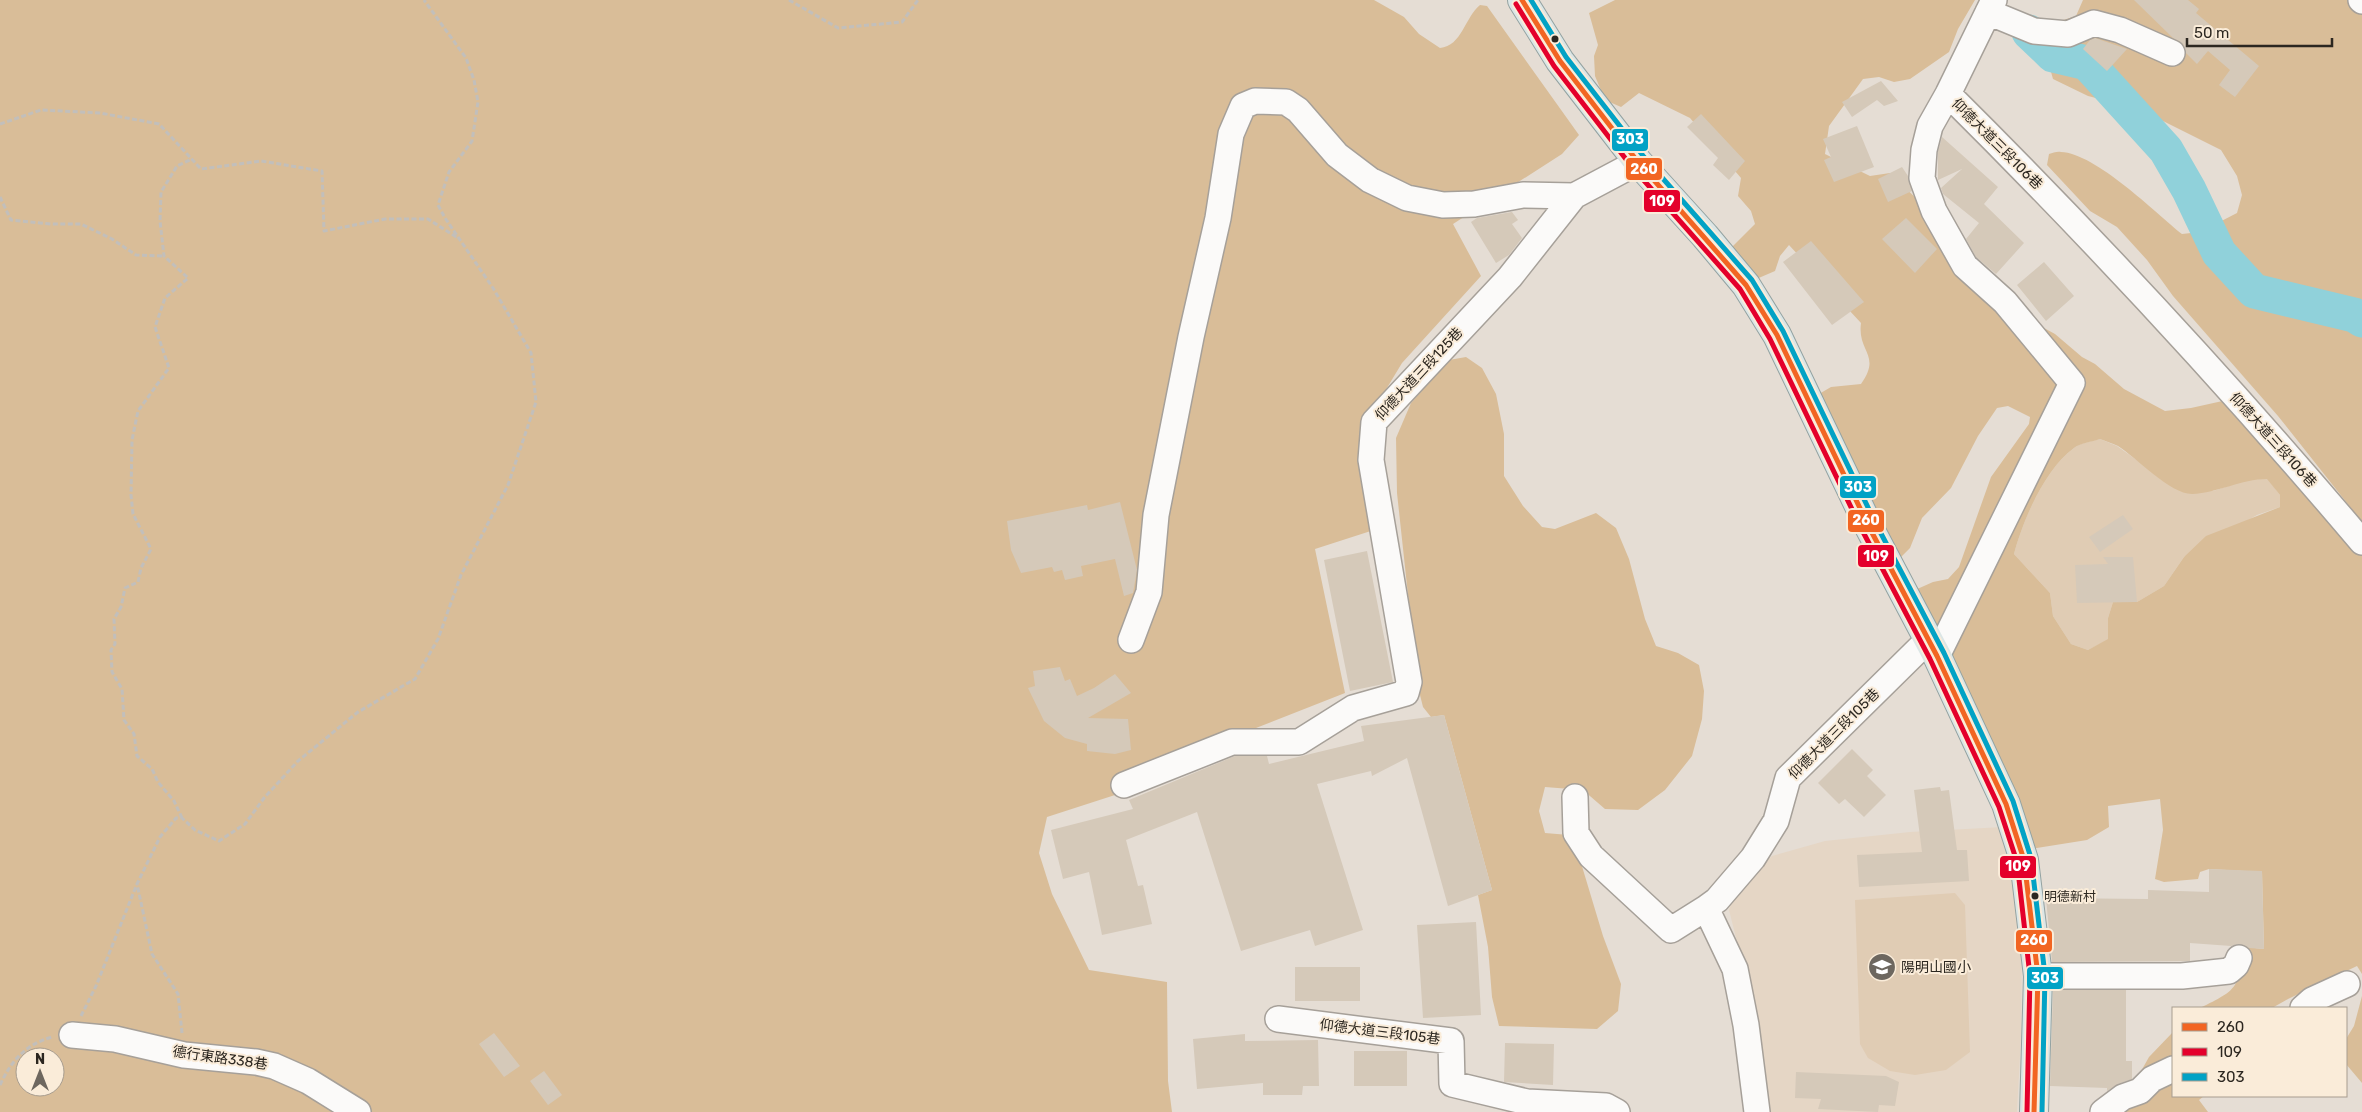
<svg xmlns="http://www.w3.org/2000/svg" width="2362" height="1112" font-family="Rubik,'Noto Sans TC',sans-serif">
	<style>
		.built { fill: #e5d6c5 }
		.green { fill: #e0ccb4 }
		.forest { fill: #d9bd98; fill-rule: evenodd }
		.lines { fill: none; stroke-linecap: round; stroke-linejoin: round }
		.river { stroke: #90d1da; stroke-width: 35 }
		.building { fill: #d5c9b9 }
		.minor-casing { stroke: #a6a099; stroke-width: 28 }
		.major-casing { stroke: #93a2a1; stroke-width: 30 }
		.path { stroke: #c2bfbb; stroke-width: 3; stroke-dasharray: 5 2.5; stroke-linecap: butt }
		.minor { stroke: #fbfaf9; stroke-width: 25 }
		.major { stroke: #dce6e6; stroke-width: 28 }
		.bus-1-casing { stroke: #faecd9; stroke-width: 9 }
		.bus-2-casing { stroke: #faecd9; stroke-width: 9 }
		.bus-3-casing { stroke: #faecd9; stroke-width: 9 }
		.bus-1 { stroke: #f26522; stroke-width: 5 }
		.bus-2 { stroke: #e4002b; stroke-width: 5 }
		.bus-3 { stroke: #02a2c5; stroke-width: 5 }
		.bus-dot { fill: #2c2720; stroke: #faecd9; stroke-width: 2 }
		.labels { text-anchor: middle; dominant-baseline: central; stroke-width: 4; stroke-linejoin: round; paint-order: stroke }
		.bus-label { font-size: 13px; fill: #2c2720; stroke: #faecd9; text-anchor: start }
		.street-label { font-size: 14px; fill: #2c2720; stroke: #faecd9 }
		.poi-label { font-size: 14px; fill: #2c2720; stroke: #faecd9; text-anchor: start }
		.line-badge { stroke: #faecd9; stroke-width: 2 }
		.badge-label { font-size: 14px; text-anchor: middle; font-weight: bold; fill: #fff }
	</style>
	<rect width="100%" height="100%" fill="#e5ddd4"/>
	<path class="built" d="M2003,827L2012,853L2022,944L2021,1036L2017,1112H1765L1749,989L1729,910L1735,891L1772,856L1825,841L1910,832Z"/>
	<path class="green" d="M2100,439L2117,446L2138,461L2213,491L2250,479H2268L2280,495V507L2257,515L2184,557L2164,586L2137,602H2113L2108,618V640L2088,650L2071,644L2053,616L2050,593L2014,554C2023,520 2045,469 2074,448C2080,443 2092,441 2100,439Z
		M1955,893L1965,905L1970,1052L1946,1070L1915,1075L1890,1071L1868,1058L1860,1044L1855,900Z"/>
	<path class="forest" d="M0,0H1374L1404,17L1419,34L1440,48C1462,46 1465,17 1480,5L1487,6L1579,135L1562,154L1453,224L1481,276L1402,363L1364,426L1377,529L1315,549L1345,693L1233,737L1115,795L1047,817L1039,853L1052,894L1089,970L1167,982L1168,1081L1172,1112H0ZM25,1057H55V1087H25Z
		M1615,0H1975L1958,29L1949,52L1910,79L1894,82L1879,77L1863,79L1829,126L1825,154L1870,176L1890,173L1924,206L1992,300L2055,334L2082,357L2095,364L2124,389L2165,411L2191,408L2236,398L2362,553V974L2357,966L2288,999L2272,1008H2200C2239,989 2237,989 2245,947L2264,949L2262,872L2209,869L2200,872L2198,879L2164,882L2155,879L2163,830L2160,799L2108,806L2109,827L2087,840L2031,849L1915,590L1933,582L1948,579L1959,567L1991,477L2029,424L2030,417L2008,406L1997,408L1978,436L1951,488L1922,518L1910,548L1898,560L1819,394L1831,387L1861,384C1882,355 1857,352 1861,323L1789,245L1780,256L1775,271L1754,280L1731,248L1755,224L1751,211L1738,196L1741,178L1690,118L1639,93L1621,107L1605,100L1595,76L1594,56L1598,45L1589,13ZM2100,439C2105,441 2112,443 2118,446C2137,458 2170,494 2192,494C2218,493 2241,479 2267,479L2280,495V507L2206,536L2184,557L2164,586L2137,602H2113L2108,618V639L2088,650L2071,644L2053,616L2050,593L2014,554C2023,520 2045,469 2074,448C2080,443 2092,442 2100,439Z
		M2083,0H2362V522L2278,416L2173,296L2147,260L2117,227L2090,211L2047,165L2049,154C2053,153 2057,151 2061,152C2095,153 2156,213 2182,234L2200,232L2237,213L2242,195L2237,176L2221,150L2139,109L2088,96L2053,79L2043,43L2057,22L2076,16Z
		M1466,357L1482,368L1496,394L1504,434V476L1523,506L1542,527L1555,529L1596,513L1616,528L1629,559L1645,619L1656,646L1678,653L1699,665L1704,691L1702,719L1692,756L1665,790L1638,810L1605,809L1583,790L1545,787L1539,811L1545,833L1569,835L1578,853L1603,936L1621,984L1618,1011L1597,1029L1499,1026L1492,997L1488,947L1478,895L1492,890L1444,715L1431,717L1423,707L1418,687L1397,493L1396,438L1411,403L1449,360Z
		M2362,996V1083L2346,1064V1039L2354,1026Z
		M2173,1032V1096H2204L2199,1100L2208,1112H2102L2131,1089L2149,1057Z"/>
	<g class="lines">
		<path class="river" d="M2029,32L2053,55L2087,63L2166,150L2189,190L2219,253L2254,291L2354,315L2362,320"/>
	</g>
	<path class="building" d="M2134,0H2188L2199,9L2196,13L2259,66L2235,97L2219,85L2230,70L2208,51L2197,64L2186,53L2183,44L2173,38Z
		M2095,38L2127,49L2107,71L2083,49L2090,40Z
		M1881,81L1898,101L1884,106L1877,100L1852,117L1842,102Z
		M1701,114L1745,161L1729,180L1713,165L1718,158L1687,127Z
		M1857,126L1874,167L1834,182L1824,160L1831,157L1823,139Z
		M1942,137L1998,187L1984,204L2024,243L1996,274L1976,257L1966,239L1979,223L1943,194L1941,188L1962,169L1938,180V152Z
		M1902,167L1908,176L1912,191L1888,202L1878,179Z
		M1512,212L1518,220L1512,224L1522,238L1509,255L1496,263L1471,222L1477,218Z
		M1906,218L1937,249L1915,273L1882,239Z
		M1811,241L1864,302L1832,325L1783,262Z
		M2044,262L2074,296L2046,321L2017,285Z
		M1120,502L1137,570L1133,593L1124,596L1115,559L1081,566L1083,576L1065,580L1062,570L1054,572L1052,567L1021,573L1011,550L1007,521L1087,505L1088,510Z
		M2123,515L2133,529L2100,552L2089,537Z
		M1367,551L1393,682L1350,691L1324,560Z
		M2103,557H2133L2137,602L2077,603L2075,565L2108,564Z
		M1060,667L1065,681L1070,679L1077,696L1094,688L1115,674L1131,693L1088,718L1128,719L1131,750L1115,754L1087,751V744L1065,738L1044,721L1028,688L1035,686L1033,671Z
		M1444,715L1492,890L1448,906L1407,758L1372,776L1371,771L1317,784L1363,930L1315,946L1310,930L1241,951L1197,812L1126,840L1138,886L1143,885L1152,924L1102,935L1089,872L1063,879L1051,830L1133,809L1129,800L1235,756H1267L1269,764L1364,741L1361,726Z
		M1852,749L1873,770L1867,776L1886,795L1864,817L1845,799L1839,804L1818,783Z
		M1940,787L1941,791L1949,790L1957,850H1967L1969,881L1859,887L1857,855L1922,852L1914,790Z
		M2209,869L2262,871L2264,949L2249,948L2238,944L2231,946L2190,943V961L2052,962L2046,898L2148,899V890L2209,892Z
		M1476,922L1481,1015L1423,1018L1417,925Z
		M1295,967H1360V1001H1295Z
		M2053,990H2126V1061H2132V1079L2118,1084L2107,1091V1088L2050,1086Z
		M494,1033L520,1066L504,1077L479,1044Z
		M1245,1034V1041L1318,1040L1319,1086H1303L1302,1095H1263V1083L1197,1089L1193,1039Z
		M1505,1043L1554,1044L1553,1085L1504,1082Z
		M1354,1051H1407V1086H1354Z
		M544,1071L562,1095L548,1105L530,1081Z
		M1796,1072L1886,1076L1899,1082L1895,1106L1879,1105L1878,1112L1818,1109L1821,1099L1795,1098Z"/>
	<g class="lines">
		<g class="minor-casing">
			<path id="minor" d="M2361,0L2362,1
				M1988,12L2034,31L2068,34L2094,23L2120,30L2172,53
				M1948,94C2092,237 2231,387 2362,542
				M1131,640L1149,592L1156,515L1191,337L1218,218L1231,134L1243,106L1255,101L1286,102L1298,110L1337,155L1370,180L1407,198L1443,205L1474,204L1523,195L1574,196
				M1937,656L2072,383L2005,302L1965,266L1934,211L1922,178L1924,150L1930,126L1948,94L1994,0
				M1124,785L1232,742H1299L1353,708L1406,693L1409,682L1371,460L1374,422L1510,277L1574,196L1638,162
				M1575,797L1576,833L1591,856L1671,930L1706,908
				M2038,976H2182L2229,971L2236,965L2239,958
				M2303,1008L2312,1000L2347,984
				M1278,1019L1451,1041L1452,1084L1527,1102L1606,1106L1617,1112
				M72,1035L115,1039L184,1055L256,1062L274,1066L308,1081L358,1112
				M1757,1112L1746,1025L1735,969L1706,908L1717,900L1753,858L1776,821L1788,778L1928,640
				M2103,1112L2123,1097L2140,1091L2152,1079L2173,1069"/>
		</g>
		<g class="major-casing">
			<path id="major" d="M1522,0L1560,61L1638,162L1705,236L1746,285L1777,335L1869,527L1937,656L2006,804L2024,860L2038,976L2034,1112"/>
		</g>
		<path class="path" d="M789,0L838,28L902,22L918,0
			M0,124L41,110L100,113L159,124L201,169L261,161L322,171L324,231L385,219H428L458,238
			M0,197L11,220L51,224H81L112,239L136,255L164,256
			M182,818L174,801L158,782L152,769L137,756L134,734L124,720L122,689L112,672L111,650L115,644L114,619L121,607L125,588L138,582L141,568L151,549L133,514L131,495L132,440L138,411L169,368L155,327L165,298L188,278L164,256L160,221L161,192L177,166L192,159
			M81,1016L96,986L137,884
			M182,1033L178,994L152,954L137,884L160,837L176,818H182L195,830L219,841L245,824L264,798L298,761L358,712L415,679L438,639L461,575L508,485L536,402L531,353L493,288L445,218L438,205L449,172L472,141L478,102L474,80L466,58L424,0
			M0,1085C11,1061 26,1044 52,1037"/>
		<use href="#minor" class="minor"/>
		<use href="#major" class="major"/>
		<g class="bus-1-casing">
			<path id="bus-1" d="M1522,0L1560,61L1638,162L1746,285L1777,335L1869,527L1937,656L2006,804L2024,860L2038,976L2034,1112"/>
		</g>
		<g class="bus-2-casing">
			<path id="bus-2" d="M1516,4L1554,66L1632,167L1740,289L1770,339L1862,530L1930,659L1999,807L2017,862L2030,976L2027,1112"/>
		</g>
		<g class="bus-3-casing">
			<path id="bus-3" d="M1531,0L1566,57L1644,157L1752,280L1783,331L1876,524L1944,653L2013,801L2031,858L2045,975L2042,1112"/>
		</g>
		<use href="#bus-1" class="bus-1"/>
		<use href="#bus-2" class="bus-2"/>
		<use href="#bus-3" class="bus-3"/>
	</g>
	<defs>
		<g id="school-disc" transform="scale(1.4375)"><circle r="9.5" fill="#6d675f" stroke="#faecd9"/><path d="M0-5L7-2L0 1L-7-2ZM-4 1L0 2.5L4 1V4Q0 6-4 4Z" fill="#fff"/></g>
	</defs>
	<g fill-rule="evenodd">
		<use href="#school-disc" x="1882" y="967"/>
	</g>
	<g class="bus-dot">
		<circle cx="1555" cy="39" r="4.5"/>
		<circle cx="2035" cy="896" r="4.5"/>
	</g>
	<g class="labels">
		<g class="bus-label">
			<text x="2044" y="896">明德新村</text>
		</g>
		<g class="street-label">
			<text transform="translate(1997 144) rotate(45)">仰德大道三段106巷</text>
			<text transform="translate(1419 374) rotate(-47)">仰德大道三段125巷</text>
			<text transform="translate(2273 440) rotate(48)">仰德大道三段106巷</text>
			<text transform="translate(1834 734) rotate(-45)">仰德大道三段105巷</text>
			<text transform="translate(1380 1032) rotate(7)">仰德大道三段105巷</text>
			<text transform="translate(220 1058) rotate(8)">德行東路338巷</text>
		</g>
		<g class="poi-label">
			<text x="1901" y="967">陽明山國小</text>
		</g>
	</g>
	<g class="line-badge">
		<rect x="1611" y="128" width="38" height="24" rx="5" fill="#02a2c5"/>
		<rect x="1625" y="157" width="38" height="24" rx="5" fill="#f26522"/>
		<rect x="1643" y="189" width="38" height="24" rx="5" fill="#e4002b"/>
		<rect x="1839" y="475" width="38" height="24" rx="5" fill="#02a2c5"/>
		<rect x="1847" y="509" width="38" height="24" rx="5" fill="#f26522"/>
		<rect x="1857" y="544" width="38" height="24" rx="5" fill="#e4002b"/>
		<rect x="1999" y="855" width="38" height="24" rx="5" fill="#e4002b"/>
		<rect x="2015" y="929" width="38" height="24" rx="5" fill="#f26522"/>
		<rect x="2026" y="966" width="38" height="24" rx="5" fill="#02a2c5"/>
	</g>
	<g class="badge-label">
		<text x="1630" y="144">303</text>
		<text x="1644" y="174">260</text>
		<text x="1662" y="206">109</text>
		<text x="1858" y="492">303</text>
		<text x="1866" y="525">260</text>
		<text x="1876" y="561">109</text>
		<text x="2018" y="871">109</text>
		<text x="2034" y="945">260</text>
		<text x="2045" y="983">303</text>
	</g>
	<rect x="2172" y="1007" width="175" height="90" fill="#faecd9" stroke="#a89d8f"/>
	<rect x="2182" y="1023" width="25" height="8" fill="#f26522" stroke="#a89d8f"/>
	<text x="2217" y="1032" font-size="15" fill="#2c2720">260</text>
	<rect x="2182" y="1048" width="25" height="8" fill="#e4002b" stroke="#a89d8f"/>
	<text x="2217" y="1057" font-size="15" fill="#2c2720">109</text>
	<rect x="2182" y="1073" width="25" height="8" fill="#02a2c5" stroke="#a89d8f"/>
	<text x="2217" y="1082" font-size="15" fill="#2c2720">303</text>
	<g transform="translate(40 1072)"><circle r="24" fill="#faecd9" stroke="#a89d8f"/>
	<path d="M0-4L9 19L0 12L-9 19Z" fill="#6d675f"/>
	<text y="-8" font-size="14" font-weight="bold" text-anchor="middle" fill="#2c2720">N</text>
	</g>
	<path d="M2187 38v8h145v-8" fill="none" stroke="#2c2720" stroke-width="2.5"/>
	<text x="2194" y="38" font-size="15" fill="#2c2720" stroke="#faecd9" stroke-width="4" paint-order="stroke">50 m</text>
</svg>
